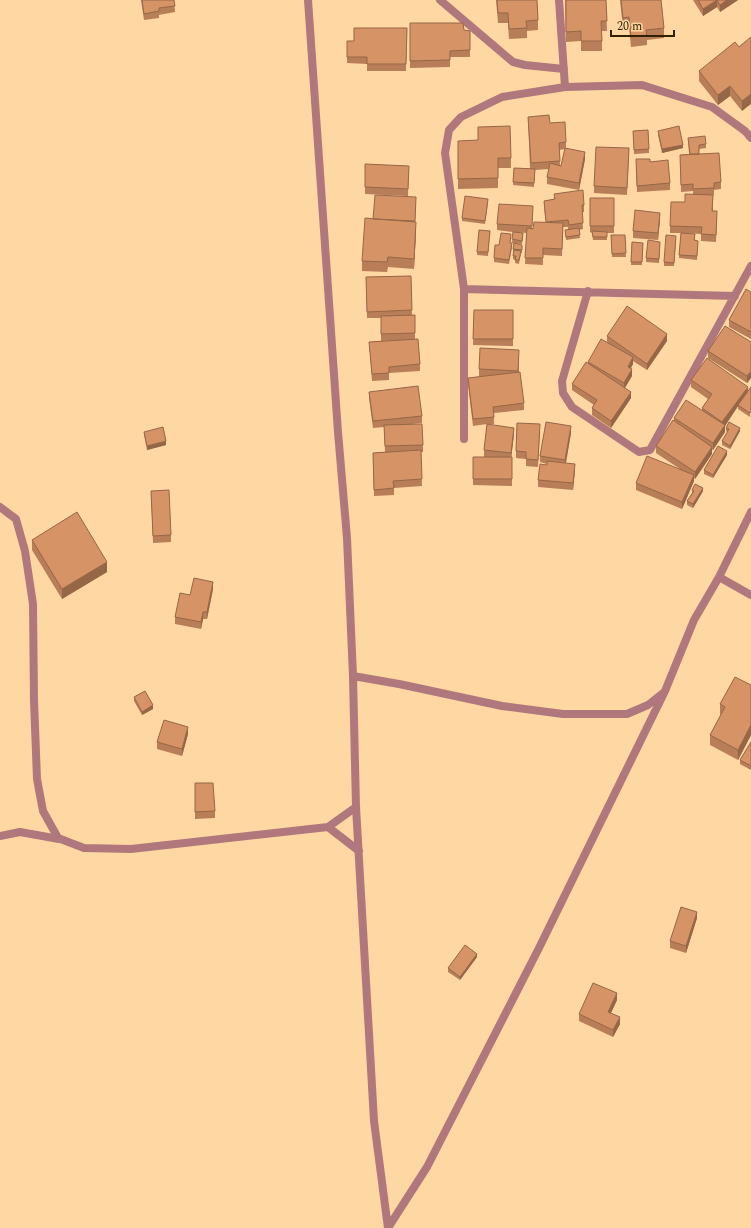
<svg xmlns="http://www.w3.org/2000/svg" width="751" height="1228" font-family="Spectral,serif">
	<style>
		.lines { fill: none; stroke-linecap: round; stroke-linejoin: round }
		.street { stroke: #b0787c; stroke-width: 8 }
		.wall { fill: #b87e57; fill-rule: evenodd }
		.shaded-wall { fill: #966747 }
		.building { fill: #d69365; stroke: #966747 }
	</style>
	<rect width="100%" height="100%" fill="#ffd7a2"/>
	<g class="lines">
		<path class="street" d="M308,0L338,432L347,538L353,676L356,807L374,1121L388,1228
			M440,0L513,62L525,65L564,69
			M559,0L565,87
			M464,289L735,296
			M588,291L562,381L563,393L572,407L639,452L650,450L751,266
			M464,439V289L445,153L449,130L461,117L502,97L565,87L642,85L712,107L745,131L751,138
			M0,507L16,519L25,551L33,604L34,700L37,779L43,811L58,838L84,848L131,849L328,827L356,807
			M719,577L751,595
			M353,676L399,684L502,706L563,714H627L648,705L663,693
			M328,827L359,851
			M0,836L20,832L59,839
			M388,1228L427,1167L539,948L665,691L694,620L719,577L751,512"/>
	</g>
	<path class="wall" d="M141,0H174L175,12L159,15V18L144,20Z
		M496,0H537L538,20V30L527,31V38L509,39L508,23H498Z
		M565,0H606L607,31H602V51H581V41L566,42Z
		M620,0H661L664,28V38L647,40V45L631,47L629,27L623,28Z
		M693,0H738L720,12L717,7L703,16Z
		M410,23L464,30L470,31V57H450V67L410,68Z
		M407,28L406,71H367V64L347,63V41H354Z
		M751,37L742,111L730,96L718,105L699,81V71L739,47Z
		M528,117L550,123L566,142V148L585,159L579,190L547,184V177L549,169L535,170L534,187L513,185L514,168L530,169ZM565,149L561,166L560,165L559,150Z
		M648,130L649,153L634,154L633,131Z
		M658,131L683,148L662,153L658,135Z
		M688,138L706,144V148L699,149V154L721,182V189L714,190V195H713V211L717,218L716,242L701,241V234L683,233L695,237V240L698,241L697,260L679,258L681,233H670V226L685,202L693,194V191L681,192L680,155L689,154Z
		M458,141L511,158V168H498V188L458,189Z
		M629,155L627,195L594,193V186Z
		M636,159L650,162L670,183V190L637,192Z
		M409,166L408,196L365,194V187Z
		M554,194L584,205V212H582L583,229L579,230L580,238L566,240L565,230H568V227H563L562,256L543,255V265L525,264L527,233L514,232L523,237L522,244L512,243L513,232L497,230V224L533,213L532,228L533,229L546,223L544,207V201L554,199Z
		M590,198H614V233H607V240H593L592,233L590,232Z
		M488,203L485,224L462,221V218Z
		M416,204L415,222L416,232L414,269L388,267L387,272L362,271V261L373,219Z
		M660,219L658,240L633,238V231Z
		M479,230L490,231L488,256L477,255Z
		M611,235H625L626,257H612Z
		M511,238L510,243L512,247L509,264L494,262V258L499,245Z
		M676,240L674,266H664V262Z
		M632,242L643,243L642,265H631Z
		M660,245L659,263L646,262V258Z
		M522,248V253H521L519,264L515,263V260L513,259V249Z
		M411,276L412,315H415V339L420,364V371L389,373V380L372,381L369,342L402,340L381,341V318H367L366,277Z
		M751,292V339L729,327V320Z
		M474,310H513V346L473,345Z
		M607,336L667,341L647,370L633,361V364L631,368L632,376L625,388L631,398L611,428L592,415V408L594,405L572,390V384L588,363V362L607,342Z
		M751,342V378L747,383L708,358V351Z
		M519,357V373L524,403V410L494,413V424H489L514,434L511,457H512V486L473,485V457H484V450L487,424L473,426L468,385V378L484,376H479V369Z
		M691,380L748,392L751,387L750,417L738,409V406L725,426V432L713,450H712V454L695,479L694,478V481L682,509L636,490V483L680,469L656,453V446L674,421V418L702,410V408L708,399L691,387Z
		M369,392L422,416V423L403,425L423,445V452H421L422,486L394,488V495L374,496L373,453L385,452L384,427L373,428L369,398Z
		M726,428L740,431L730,449L722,445V441L728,432L726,431Z
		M540,431L538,467L526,466V459L516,458V451Z
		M144,432L166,445L147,450L144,435Z
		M571,433L566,463L575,470L573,490L538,487V480L547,465V464L540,462V456Z
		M727,455L713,478L704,474V470Z
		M692,490L703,491L693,508L687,505V501L692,493Z
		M151,491L171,535V542L153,543Z
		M32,540L107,572L62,599L32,550Z
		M213,589L207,619H203L201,629L175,624V617L190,595Z
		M751,685V735L738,760L710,745V735L721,715L720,714V704Z
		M134,697L153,709L142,715L134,701Z
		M188,734L182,756L157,749V742Z
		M751,742V770L740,764V760Z
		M195,783L215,811V818L195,819Z
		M697,918L686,953L670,948V941Z
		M477,957L460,980L448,972V968Z
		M617,1000L611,1013L620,1024L613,1037L579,1021V1014Z"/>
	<path class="shaded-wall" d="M717,0V7L703,16V9Z
		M727,0H738L720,12V5Z
		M730,86V96L718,105V95Z
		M751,94V104L742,111V101Z
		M683,145V148L662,153V149Z
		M585,152V159L579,190V183Z
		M660,213V219L658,240V233Z
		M416,222V232L414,269V259Z
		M667,334V341L647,370V364Z
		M633,357V364L628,373V367Z
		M632,369V376L624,389V383Z
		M751,371V378L747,383V376Z
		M748,387V394L738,405V406L725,426V432L713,450V443L722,429V422Z
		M631,392V398L611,428V421Z
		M571,426V433L565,467V460Z
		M514,428V434L511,460V453Z
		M740,428V431L730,449V446Z
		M166,441V445L147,450V446Z
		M712,447V454L695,479V472Z
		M727,451V455L713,478V475Z
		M575,464V470L573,490V483Z
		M694,475V481L682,509V502Z
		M703,488V491L693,508V504Z
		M107,562V572L62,599V589Z
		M213,582V589L207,619V612Z
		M203,612V619L201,629V622Z
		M153,705V709L142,715V712Z
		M751,725V735L738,760V750Z
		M188,727V734L182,756V749Z
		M697,912V918L686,953V946Z
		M477,954V957L460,980V977Z
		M617,993V1000L608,1019V1012Z
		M620,1017V1024L613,1037V1030Z"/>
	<path class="building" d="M142,0H174L175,6L159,8V11L144,14Z
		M497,0H537L538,20L526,21L527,28L509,29L508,13H498Z
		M566,0H606L607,21H601L602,41H581V31L566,32Z
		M621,0H661L664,28L646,30L647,35L631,37L629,17L623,18Z
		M698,0H727L720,5L717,0L703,9Z
		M410,23H463L464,30L470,31V50L450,51V60L410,61Z
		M354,28H407L406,64H367V57H347V41H354Z
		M751,37V94L742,101L730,86L718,95L699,71L735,42L739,47Z
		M549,115L550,123L565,122L566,142L559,143L560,161L531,163L528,117Z
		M510,126L511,158H498V178L458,179V141L478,140V127Z
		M679,126L683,145L662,149L658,131Z
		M648,130L649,149L634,150L633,131Z
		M705,136L706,144L699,145V154H690L688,138Z
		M596,147L629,148L627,188L594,186Z
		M565,148L585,152L579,183L547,177L550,163L561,166Z
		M719,153L721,182L714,183V188L693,189V184L681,185L680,155Z
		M636,159H650V162L668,160L670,183L637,186Z
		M365,164L409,166L408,189L365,187Z
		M514,168L535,169L534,183L513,182Z
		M583,190L584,205H582L583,223L569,225L568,220L546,222L544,201L555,199L554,194Z
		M685,194L713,195L712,211H717L716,235L701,234L702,227L670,226L671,202H685Z
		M375,195L416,197L415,221L373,219Z
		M465,196L488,199L485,221L462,218Z
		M590,198H614V226H590Z
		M499,204L533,206L532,226L497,224Z
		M635,210L660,213L658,233L633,231Z
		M365,218L416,222L414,259L388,257L387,262L362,261Z
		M534,222L563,223L562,249L543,248V258H525L527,228L533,229Z
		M579,228L580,235L566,237L565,230Z
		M479,230L490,231L488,252H477Z
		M592,231L607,232V237H593Z
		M513,232L523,233L522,241L512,239Z
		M501,233L511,234L510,243H512L509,260L494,258L495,245H499Z
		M681,233L695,234L694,240L698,241L697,256L679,255Z
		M611,235H625L626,253L612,254Z
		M666,235L676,236L674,263L664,262Z
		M648,240L660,242L659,259L646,258Z
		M632,242L643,243L642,262H631Z
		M514,243L522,245V250L513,249Z
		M514,250L521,251L519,260H515L516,256H513Z
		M411,276L412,310L367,312L366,277Z
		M746,289L751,292V332L729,320Z
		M627,306L667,334L647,364L607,336Z
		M474,310H513V339H473Z
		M415,315V333L381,334V316Z
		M725,326L751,342V371L747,376L708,351Z
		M418,339L420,364L389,367V373L372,374L369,342Z
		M601,339L633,357L628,367L632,369L624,383L588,362Z
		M480,348L519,350L518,371L479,369Z
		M707,358L748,387L722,422L702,408L712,394L691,380Z
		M586,362L631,392L611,421L592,408L597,400L572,384Z
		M520,372L524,403L493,407L494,417L473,419L468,378Z
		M418,386L422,416L373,421L369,392Z
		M751,387V411L750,413L738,405Z
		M686,400L725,425L713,443L674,418Z
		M673,420L712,447L695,472L656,446Z
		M546,422L571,426L565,460L540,456Z
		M729,422L740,428L730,446L722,441L729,429L726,428Z
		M517,423L540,424L538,460L526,459V452L516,451Z
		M422,424L423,445L385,446L384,425Z
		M487,424L514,428L511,453L484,450Z
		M163,427L166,441L147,446L144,432Z
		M718,446L727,451L713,475L704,470Z
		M421,450L422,479L393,481L394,488L374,490L373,453Z
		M647,456L694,475L682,502L636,483Z
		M473,457H512V479H473Z
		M547,461L575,464L573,483L538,480L540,464L547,465Z
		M695,484L703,488L693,504L687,501L694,491L692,490Z
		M169,490L171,535L153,536L151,491Z
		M77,512L107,562L62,589L32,540Z
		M194,578L213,582L207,612H203L201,622L175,617L180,593L190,595Z
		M735,677L751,685V725L738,750L710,735L725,707L720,704Z
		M145,691L153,705L142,712L134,697Z
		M164,720L188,727L182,749L157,742Z
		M751,742V766L740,760Z
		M195,783H213L215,811L195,812Z
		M681,907L697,912L686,946L670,941Z
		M465,945L477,954L460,977L448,968Z
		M593,983L617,993L608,1012L620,1017L613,1030L579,1014Z"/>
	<path d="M611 30v6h63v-6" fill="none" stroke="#311f02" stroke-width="2"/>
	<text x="617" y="30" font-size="12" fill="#311f02" stroke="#ffd7a2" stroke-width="3" paint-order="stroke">20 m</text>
</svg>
